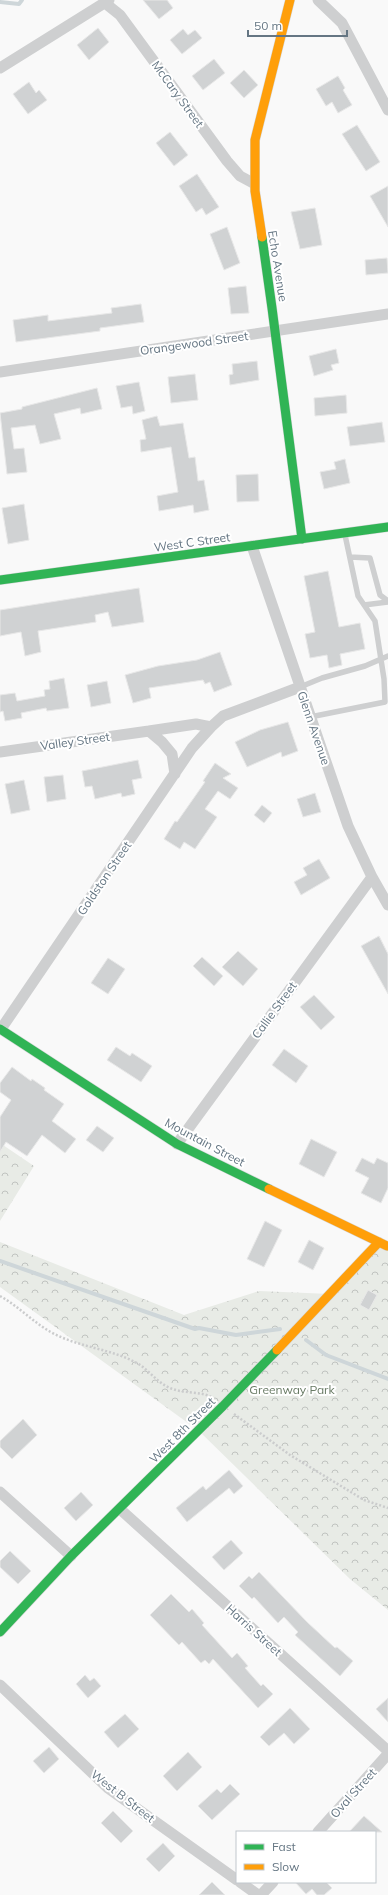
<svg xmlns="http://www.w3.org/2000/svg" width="388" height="1895" font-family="Mulish,sans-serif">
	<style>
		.park { fill: url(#park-crowns) }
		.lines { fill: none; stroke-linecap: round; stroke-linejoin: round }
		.stream { stroke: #ced6d9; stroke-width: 4 }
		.building { fill: #d0d2d3; stroke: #e8e8e8 }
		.fast-casing { stroke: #d5d6d7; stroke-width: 10 }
		.slow-casing { stroke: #d5d6d7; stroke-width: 10 }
		.path { stroke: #cbcccd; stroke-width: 2.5; stroke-dasharray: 2 2; stroke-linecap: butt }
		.lane { stroke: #cecfd0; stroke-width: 5.5 }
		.street { stroke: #cecfd0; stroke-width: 11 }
		.fast { stroke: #30b455; stroke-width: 9 }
		.slow { stroke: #ff9f0a; stroke-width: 9 }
		.labels { text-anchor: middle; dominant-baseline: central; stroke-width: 4; stroke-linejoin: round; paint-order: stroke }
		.street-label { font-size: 12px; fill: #657683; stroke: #fff }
		.park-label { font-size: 12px; fill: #687a64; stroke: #fff }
	</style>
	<defs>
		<pattern id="park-crowns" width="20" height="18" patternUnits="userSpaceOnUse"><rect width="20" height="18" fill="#e8ebe6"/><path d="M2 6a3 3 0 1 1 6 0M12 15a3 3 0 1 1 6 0" fill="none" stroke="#c0c3c0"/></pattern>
	</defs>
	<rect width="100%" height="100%" fill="#f9f9f9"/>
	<path class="park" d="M0,1143L34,1166L0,1221Z
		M0,1242L184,1315L259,1291L330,1294L379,1242L388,1246V1610L350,1579L199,1431L0,1287Z"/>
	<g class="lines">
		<path class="stream" d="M0,2L19,4L22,0
			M0,1261L195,1329L199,1328L236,1335L280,1329
			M306,1340L326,1355L388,1379"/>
	</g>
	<path class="building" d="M143,0H167L173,8L159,19Z
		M98,28L109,42L89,60L77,45Z
		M183,29L188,35L195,30L202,38L182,54L170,40Z
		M214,59L225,73L203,90L192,76Z
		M244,70L258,85L244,98L230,83Z
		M338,76L345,88L343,90L352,105L338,113L332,102L326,106L316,89Z
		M29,82L36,93L39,90L47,100L28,114L13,94Z
		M357,125L380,162L366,171L342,134Z
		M170,132L188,155L174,166L156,143Z
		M197,174L219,207L206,215L202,208L196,212L179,186Z
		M388,186V227L370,196Z
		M315,208L322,245L300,249L291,212Z
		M227,227L240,263L224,270L210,234Z
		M387,258L388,273L366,275L365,260Z
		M246,286L249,313L231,314L228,288Z
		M141,304L144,322L100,328V331L16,342L13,320L48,315V321L112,313L111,308Z
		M336,349L339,363L331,365L333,370L314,376L309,356Z
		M257,361L259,380L230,385L229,375L233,374L232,364Z
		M195,374L198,400L171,403L168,377Z
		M139,382L145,411L133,414L132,406L121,408L116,386Z
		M97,388L102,409L81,414L80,408L54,414L61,439L40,444L35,425L11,428L14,449L24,448L27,472L7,474L0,413L22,409V407Z
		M346,395L347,413L315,416L314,398Z
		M157,416L160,426L183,423L189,458L195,457L198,481L204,480L209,510L194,513L193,505L159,511L157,496L178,492L171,447L141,452L140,440L146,439L142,420Z
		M382,422L385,442L350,446L347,427Z
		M345,459L350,483L324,489L320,472L336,469L334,462Z
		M258,474L259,501L237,502L236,475Z
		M24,504L29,540L8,544L2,508Z
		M328,571L339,627L360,623L365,649L340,654L342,665L329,668L327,655L310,658L305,634L315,632L304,576Z
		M139,588L144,622L112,627L108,612L95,615L96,622L38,631L41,652L25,656L21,632L0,636V610Z
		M220,652L232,685L214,692L210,682L205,684L203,680L149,688L151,698L133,703L125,675L158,666L197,660Z
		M64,678L69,708L47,711L46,708L21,713L22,718L5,721L3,711L0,712V695L15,693L17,701L45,696L44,690L50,689L49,681Z
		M107,681L111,703L91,707L87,685Z
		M288,722L298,751L282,757L281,752L247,767L235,742L260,730Z
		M138,760L142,778L132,780L135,794L122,797L121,793L95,799L92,786L85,787L82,771Z
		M215,763L231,774L223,778L238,788L230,799L218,791L205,809L217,817L195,849L184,842L180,849L164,839L175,821L177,822L205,782L203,781Z
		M63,775L66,799L47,802L44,777Z
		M24,780L30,810L11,814L5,784Z
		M315,793L321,812L303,817L297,799Z
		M262,805L272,813L264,823L254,815Z
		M319,859L330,878L301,895L294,882L307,875L303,868Z
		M379,936L388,954V994L361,946Z
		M238,951L258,969L243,986L222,967Z
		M202,957L223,976L214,986L193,966Z
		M108,958L125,969L108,994L91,983Z
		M314,995L335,1017L321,1030L300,1007Z
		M116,1047L130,1056L132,1053L152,1066L141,1082L107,1060Z
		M284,1049L308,1066L296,1083L272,1065Z
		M12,1067L31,1081L32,1079L45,1088L44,1090L64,1104L52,1121L76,1139L65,1153L42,1135L27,1156L6,1142L0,1152V1117L11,1100L0,1092V1083Z
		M97,1126L114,1138L103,1152L86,1140Z
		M311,1139L337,1152L324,1177L299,1164Z
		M362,1158L374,1164L377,1158L388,1163V1188L381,1203L361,1193L369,1178L355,1171Z
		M265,1221L282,1230L264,1267L247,1259Z
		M309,1240L324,1248L313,1270L298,1262Z
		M368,1290L377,1295L369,1310L360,1305Z
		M23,1419L37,1435L12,1459L0,1447V1441Z
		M229,1470L243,1486L234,1494L229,1488L187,1522L176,1508L203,1486L206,1490Z
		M81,1492L93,1505L76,1521L64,1508Z
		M231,1540L243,1553L224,1570L212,1557Z
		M10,1551L31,1571L18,1584L0,1567V1561Z
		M259,1572L307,1622L335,1648L337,1647L353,1661L340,1676L295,1635L298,1632L284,1617L278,1623L254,1597L252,1599L239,1586L249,1576L252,1579Z
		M171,1594L189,1612L192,1609L204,1623L202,1625L232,1658L237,1653L248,1666L245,1668L261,1686L263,1684L273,1694L258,1708L213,1659L209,1664L205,1660L201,1663L182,1642L179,1645L150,1615Z
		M85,1675L90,1681L94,1678L101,1686L88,1698L76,1684Z
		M388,1698V1722L376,1709Z
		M290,1708L310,1729L294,1744L284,1733L269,1746L260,1737Z
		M125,1714L139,1729L118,1748L104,1732Z
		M49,1747L59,1759L44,1773L33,1761Z
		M188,1752L202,1767L177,1791L163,1776Z
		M230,1784L240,1794L212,1820L198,1806L217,1789L221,1793Z
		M113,1811L133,1831L121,1843L101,1823Z
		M364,1816L382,1832H349Z
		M163,1843L175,1856L159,1872L146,1859Z
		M212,1882L225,1895H199Z
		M295,1882H326L332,1888L324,1895H317L312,1889L306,1894Z"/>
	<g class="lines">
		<g class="fast-casing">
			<path id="fast" d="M262,237L272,308L302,539
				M0,580L388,527
				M0,1029L177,1144L269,1189
				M0,1632L71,1556L223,1406L277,1350"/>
		</g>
		<g class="slow-casing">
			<path id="slow" d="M262,237L255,191V140L290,0
				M269,1189L387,1246
				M277,1350L379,1242"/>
		</g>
		<path class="path" d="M0,1296C18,1306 32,1321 49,1331C76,1347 108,1348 135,1362C147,1368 155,1380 166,1386C181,1395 201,1390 213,1398
			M234,1414L290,1455L364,1500L388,1508"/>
		<path class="lane" d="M350,557L370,558L380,595L388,601
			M364,605L388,602
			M300,687L322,678L365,666L388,656
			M310,717L385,702L384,679L375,621L358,596L345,535"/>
		<path class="street" d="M318,0L342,23L388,110
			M105,3L120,15L227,161L240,176L253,183
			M0,68L109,0
			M0,372L388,314
			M252,546L348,826L372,877L388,905
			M149,731L196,724L211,727L223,716L300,687
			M0,752L149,731L162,742L172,754L175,774
			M1,1029L192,748L211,727
			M177,1144L372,877
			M0,1492L71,1556
			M121,1510L388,1751
			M0,1685L108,1788L237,1880
			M318,1832L388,1754
			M240,1882L258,1895
			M261,1895L273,1882"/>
		<use href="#fast" class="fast"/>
		<use href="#slow" class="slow"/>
	</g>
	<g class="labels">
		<g class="street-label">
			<text transform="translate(178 94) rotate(54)">McCary Street</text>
			<text transform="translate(278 266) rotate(81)">Echo Avenue</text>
			<text transform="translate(194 343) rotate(-8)">Orangewood Street</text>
			<text transform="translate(192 542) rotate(-8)">West C Street</text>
			<text transform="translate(314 728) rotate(71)">Glenn Avenue</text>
			<text transform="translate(75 741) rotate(-8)">Valley Street</text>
			<text transform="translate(104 878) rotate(-56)">Goldston Street</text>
			<text transform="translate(274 1010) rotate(-54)">Callie Street</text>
			<text transform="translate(205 1142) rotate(28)">Mountain Street</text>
			<text transform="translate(182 1430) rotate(-45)">West 8th Street</text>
			<text transform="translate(254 1630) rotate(42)">Harris Street</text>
			<text transform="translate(353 1793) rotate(-48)">Oval Street</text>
			<text transform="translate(123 1796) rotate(38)">West B Street</text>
		</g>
		<g class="park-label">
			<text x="292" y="1389">Greenway Park</text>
		</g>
	</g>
	<rect x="236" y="1831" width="140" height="52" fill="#ffffff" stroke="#c1c8cd"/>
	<rect x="244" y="1844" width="20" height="6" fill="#30b455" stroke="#c1c8cd"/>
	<text x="272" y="1851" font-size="12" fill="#657683">Fast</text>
	<rect x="244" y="1864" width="20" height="6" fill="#ff9f0a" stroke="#c1c8cd"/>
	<text x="272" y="1871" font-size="12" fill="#657683">Slow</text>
	<path d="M248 30v6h99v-6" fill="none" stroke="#657683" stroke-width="2"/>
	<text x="254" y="30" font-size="12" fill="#657683" stroke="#ffffff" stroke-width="3" paint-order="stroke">50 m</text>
</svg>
